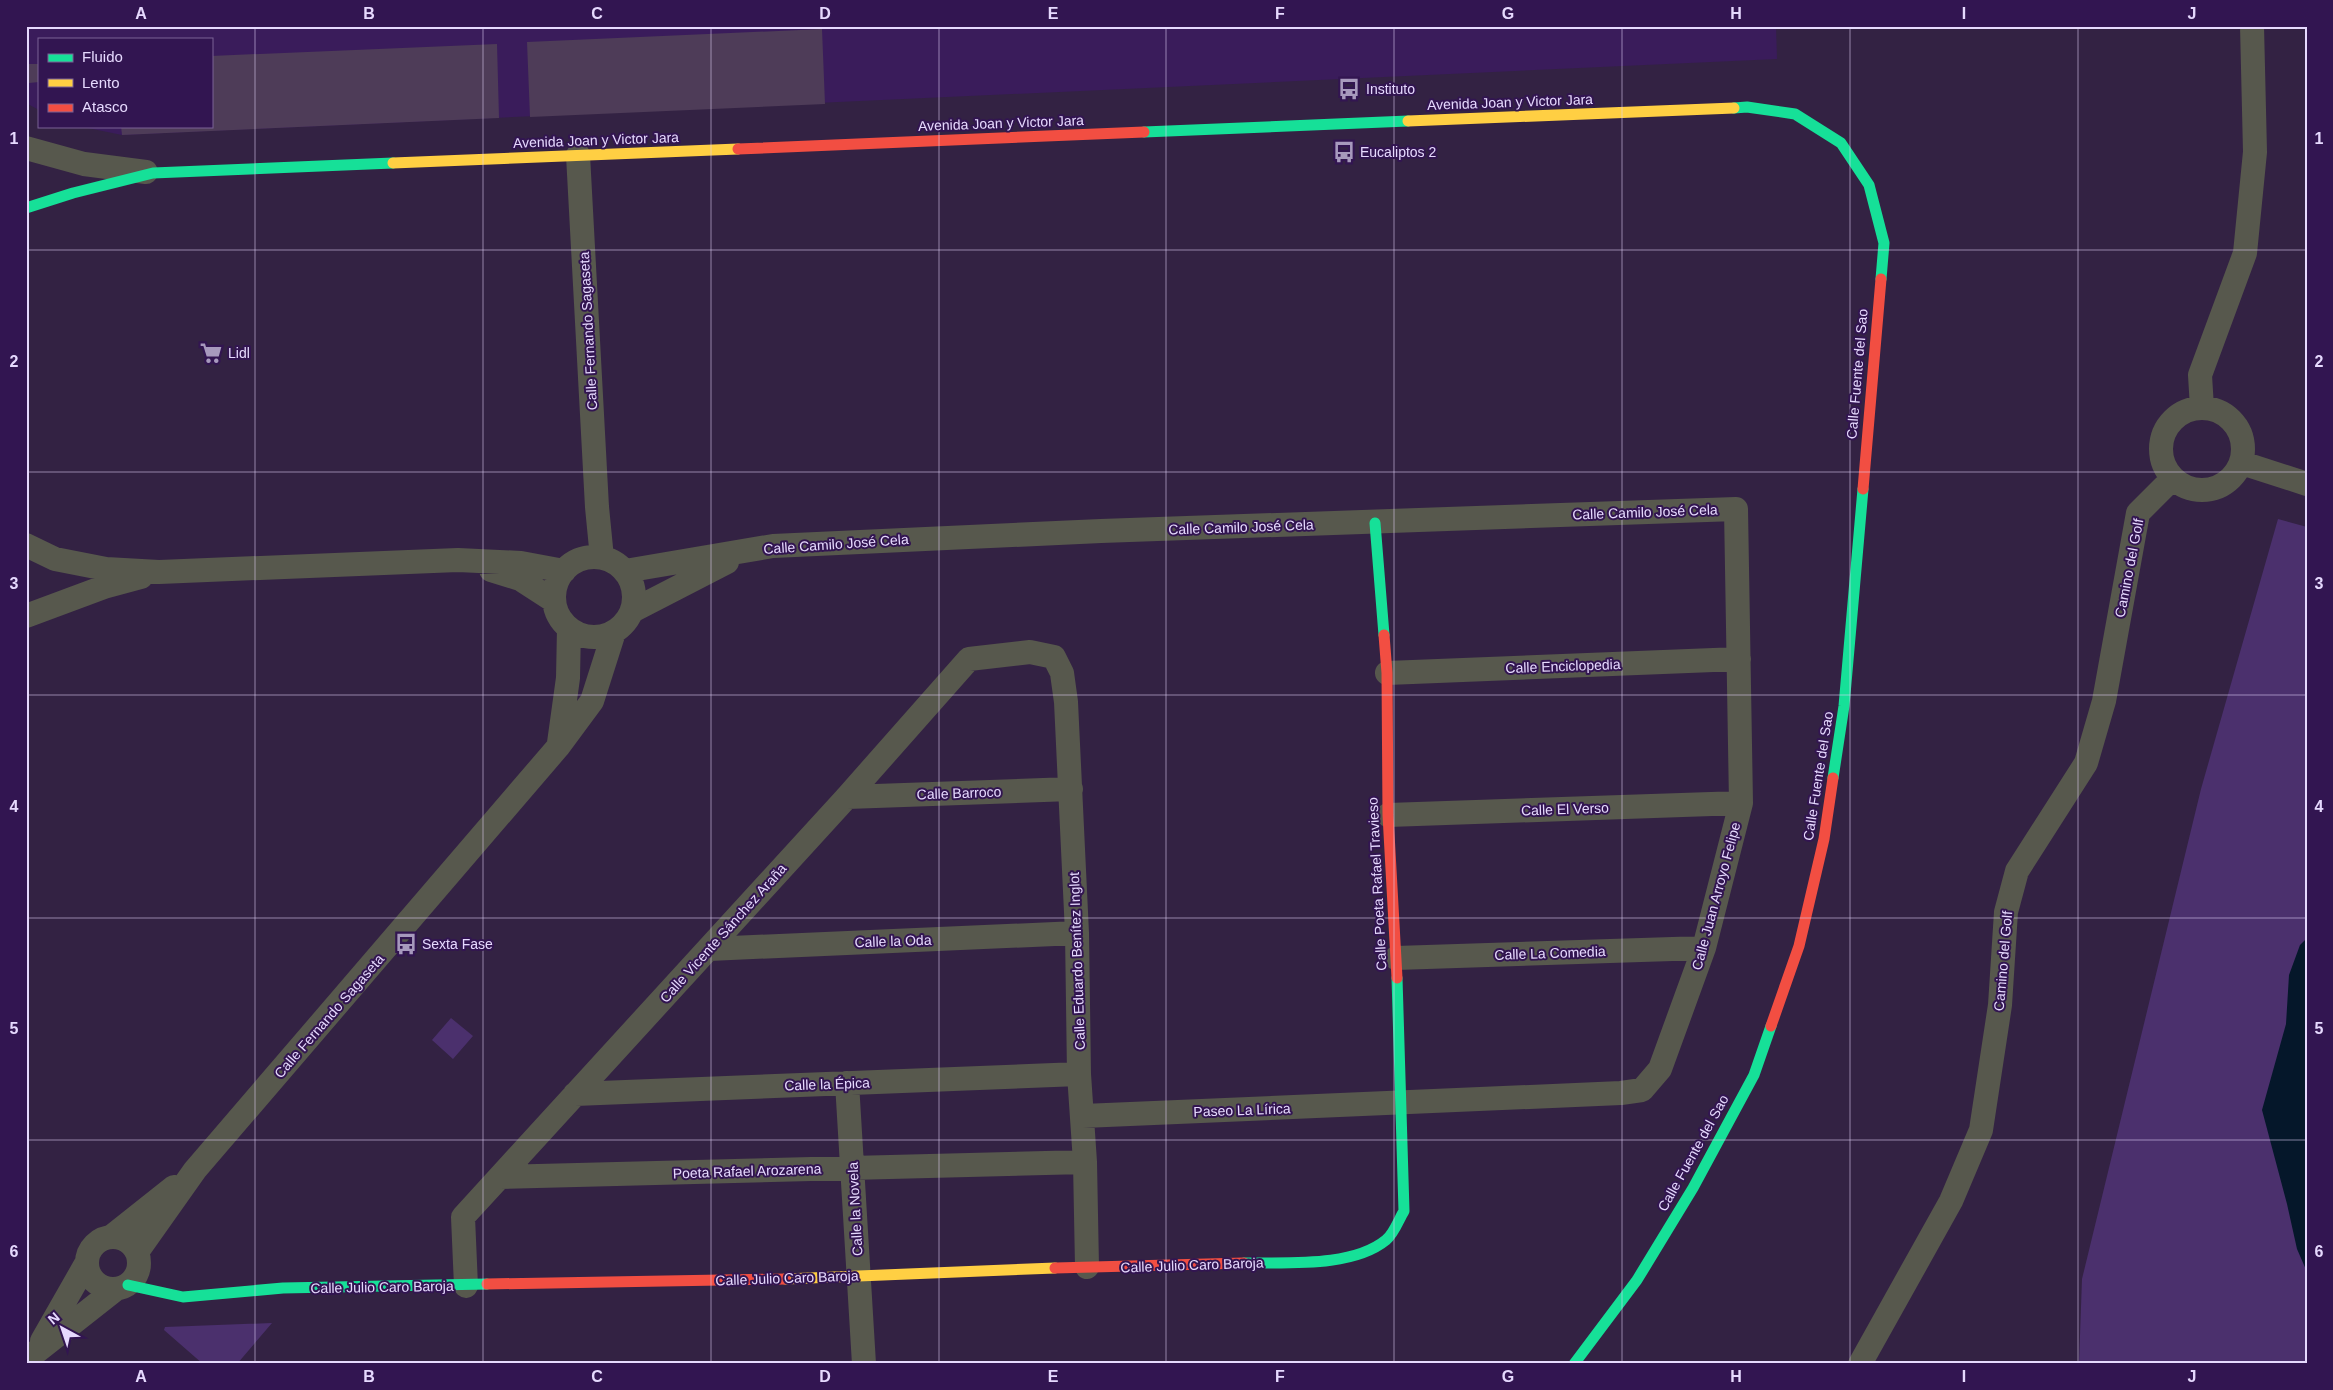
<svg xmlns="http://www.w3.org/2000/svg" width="2333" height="1390" font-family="Arial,sans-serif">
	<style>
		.built { fill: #3a1c5b }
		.green { fill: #4b306d }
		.water { fill: #05172a }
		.building { fill: #4e3c58 }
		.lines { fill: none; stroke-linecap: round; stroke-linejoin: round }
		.street { stroke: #57584d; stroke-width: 24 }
		.fast { stroke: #16e098; stroke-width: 11 }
		.slow { stroke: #ffcf43; stroke-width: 11 }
		.jam { stroke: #f24e42; stroke-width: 11 }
		.grid { fill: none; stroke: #e6d9fe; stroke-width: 1; stroke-opacity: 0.55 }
		.labels { text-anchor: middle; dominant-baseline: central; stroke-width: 4; stroke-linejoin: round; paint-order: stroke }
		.poi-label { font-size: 14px; fill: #e6d9fe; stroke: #321551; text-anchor: start }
		.street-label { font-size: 14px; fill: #e6d9fe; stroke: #321551 }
		.neatline { fill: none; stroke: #e6d9fe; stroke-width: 2 }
		.grid-label { font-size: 16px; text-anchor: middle; font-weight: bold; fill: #e6d9fe }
	</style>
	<rect width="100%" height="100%" fill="#332243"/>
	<path class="built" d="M26,26H1776L1777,59L122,135L78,126H211V39H39V110L26,103Z"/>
	<path class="green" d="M2278,519L2307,527V1364H2079L2082,1279L2201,789Z
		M451,1018L473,1036L453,1059L432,1040Z
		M272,1323L237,1364H203L164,1330L165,1327Z"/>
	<path class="water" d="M2307,938V1272L2297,1249L2287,1204L2262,1110L2286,1024L2289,975L2300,945Z"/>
	<path class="building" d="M822,29L825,104L530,117L527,42Z
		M497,44L499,118L122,135L121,126H211V56Z
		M28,64H39V82L29,83Z"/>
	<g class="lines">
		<path class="street" d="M26,148L84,164L146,172
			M578,155L597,507L602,558
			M2161 449a41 41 0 1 1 82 0a41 41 0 1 1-82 0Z
			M2202,408L2200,375L2245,253L2255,152L2252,26
			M2242,463L2307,484
			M26,545L55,559L106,569L159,572L458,560L521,563L564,571
			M554 597a40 40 0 1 1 80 0a40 40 0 1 1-80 0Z
			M491,570L520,579L554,601
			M625,571L773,546L1101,531L1736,509L1741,803L1704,948L1660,1069L1642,1090L1621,1093L1083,1116
			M632,611L727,562
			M26,616L104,587L141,577
			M1387,673L1739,659
			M559,743L568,678L569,628
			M847,797L1071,789
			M1388,815L1741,803
			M709,949L1077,933
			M1396,958L1704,948
			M847,1083L864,1364
			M575,1094L1079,1074
			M500,1177L1085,1162
			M87 1263a26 26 0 1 1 52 0a26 26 0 1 1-52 0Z
			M111,1237L174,1187
			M137,1252L195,1170L558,747L592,701L614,632
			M466,1286L463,1217L847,797L969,659L1030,652L1054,657L1062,673L1066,702L1077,933L1079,1074L1085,1162L1087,1267
			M42,1341L87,1262
			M26,1362L36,1352L116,1289
			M1860,1364L1951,1201L1981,1130L2000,1005L2006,912L2017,871L2086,763L2104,701L2138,513L2172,479"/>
		<path class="fast" d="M1734,108L1747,107L1795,114L1841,143L1869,185L1884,243L1881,279
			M1144,132L1408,121
			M26,208L73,193L153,173L393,163
			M1375,523L1384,635
			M1833,778L1844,706L1863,489
			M1244,1263C1285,1262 1352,1268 1386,1240C1394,1234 1399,1219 1404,1211L1397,978
			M128,1285L183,1297L283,1288L487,1284
			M1574,1364L1637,1280L1693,1188L1754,1075L1771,1026"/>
		<path class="slow" d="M1408,121L1734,108
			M393,163L738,149
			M785,1279L1055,1268"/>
		<path class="jam" d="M738,149L1144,132
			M1863,489L1881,279
			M1384,635L1387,673L1388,815L1397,978
			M1771,1026L1799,946L1824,839L1833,778
			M1055,1268L1244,1263
			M487,1284L785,1279"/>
	</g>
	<path class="grid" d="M255,26V1364M483,26V1364M711,26V1364M939,26V1364M1166,26V1364M1394,26V1364M1622,26V1364M1850,26V1364M2078,26V1364M26,250H2307M26,472H2307M26,695H2307M26,918H2307M26,1140H2307"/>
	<defs>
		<g id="bus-bare" transform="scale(1.725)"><path d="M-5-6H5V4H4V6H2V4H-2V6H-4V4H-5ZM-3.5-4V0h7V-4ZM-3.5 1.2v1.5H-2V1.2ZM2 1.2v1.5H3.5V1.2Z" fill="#a799bd" stroke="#321551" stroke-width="2.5" paint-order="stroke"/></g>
		<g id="supermarket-bare" transform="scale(1.725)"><path d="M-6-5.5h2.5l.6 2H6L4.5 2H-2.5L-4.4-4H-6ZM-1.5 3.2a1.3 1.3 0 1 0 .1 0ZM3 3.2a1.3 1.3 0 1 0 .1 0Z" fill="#a799bd" stroke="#321551" stroke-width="2.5" paint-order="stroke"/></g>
	</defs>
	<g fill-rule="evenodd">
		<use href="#bus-bare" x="1349" y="89"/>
		<use href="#bus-bare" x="1344" y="152"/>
		<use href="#supermarket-bare" x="211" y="353"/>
		<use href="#bus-bare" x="406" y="944"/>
	</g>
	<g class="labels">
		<g class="poi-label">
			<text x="1366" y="89">Instituto</text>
			<text x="1360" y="152">Eucaliptos 2</text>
			<text x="228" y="353">Lidl</text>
			<text x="422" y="944">Sexta Fase</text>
		</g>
		<g class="street-label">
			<text transform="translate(1510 102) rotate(-2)">Avenida Joan y Victor Jara</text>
			<text transform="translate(1001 123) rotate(-2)">Avenida Joan y Victor Jara</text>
			<text transform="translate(596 140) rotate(-2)">Avenida Joan y Victor Jara</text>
			<text transform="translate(588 331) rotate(-93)">Calle Fernando Sagaseta</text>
			<text transform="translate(1857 374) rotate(-85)">Calle Fuente del Sao</text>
			<text transform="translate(1645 512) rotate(-2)">Calle Camilo José Cela</text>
			<text transform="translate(1241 527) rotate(-2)">Calle Camilo José Cela</text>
			<text transform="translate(836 544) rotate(-4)">Calle Camilo José Cela</text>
			<text transform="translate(2129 568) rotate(-79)">Camino del Golf</text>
			<text transform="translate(1563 666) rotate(-2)">Calle Enciclopedia</text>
			<text transform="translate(1818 776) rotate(-81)">Calle Fuente del Sao</text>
			<text transform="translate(959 793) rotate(-2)">Calle Barroco</text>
			<text transform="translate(1565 809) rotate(-2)">Calle El Verso</text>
			<text transform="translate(1377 884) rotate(-93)">Calle Poeta Rafael Travieso</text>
			<text transform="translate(1716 896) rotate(-75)">Calle Juan Arroyo Felipe</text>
			<text transform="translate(723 933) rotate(-48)">Calle Vicente Sánchez Araña</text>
			<text transform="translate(893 941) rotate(-2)">Calle la Oda</text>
			<text transform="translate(1550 953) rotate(-2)">Calle La Comedia</text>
			<text transform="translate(1077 961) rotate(-92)">Calle Eduardo Benítez Inglot</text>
			<text transform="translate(2003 961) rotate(-85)">Camino del Golf</text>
			<text transform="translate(329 1016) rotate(-49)">Calle Fernando Sagaseta</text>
			<text transform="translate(827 1084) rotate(-2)">Calle la Épica</text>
			<text transform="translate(1242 1110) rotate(-2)">Paseo La Lírica</text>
			<text transform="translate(1693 1153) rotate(-61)">Calle Fuente del Sao</text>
			<text transform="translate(747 1171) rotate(-2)">Poeta Rafael Arozarena</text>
			<text transform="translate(855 1209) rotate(-93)">Calle la Novela</text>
			<text transform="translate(1192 1265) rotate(-2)">Calle Julio Caro Baroja</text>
			<text transform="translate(787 1278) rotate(-2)">Calle Julio Caro Baroja</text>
			<text transform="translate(382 1287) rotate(-1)">Calle Julio Caro Baroja</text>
		</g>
	</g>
	<rect width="2333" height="1390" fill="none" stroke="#321551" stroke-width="55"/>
	<rect x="38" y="38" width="175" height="90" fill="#321551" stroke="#7a6396"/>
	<rect x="48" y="54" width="25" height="8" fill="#16e098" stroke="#7a6396"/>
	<text x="82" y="62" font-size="15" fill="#e6d9fe">Fluido</text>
	<rect x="48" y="79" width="25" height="8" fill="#ffcf43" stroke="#7a6396"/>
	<text x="82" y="88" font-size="15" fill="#e6d9fe">Lento</text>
	<rect x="48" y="104" width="25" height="8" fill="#f24e42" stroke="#7a6396"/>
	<text x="82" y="112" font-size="15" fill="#e6d9fe">Atasco</text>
	<g transform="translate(62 1328) rotate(320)" stroke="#321551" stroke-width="4" paint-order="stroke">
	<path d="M0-4L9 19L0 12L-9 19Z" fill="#e6d9fe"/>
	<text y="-8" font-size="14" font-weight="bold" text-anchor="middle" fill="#e6d9fe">N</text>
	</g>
	<rect x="28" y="28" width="2278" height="1334" class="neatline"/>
	<g class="grid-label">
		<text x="141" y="19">A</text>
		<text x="369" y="19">B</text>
		<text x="597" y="19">C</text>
		<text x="825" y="19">D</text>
		<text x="1053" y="19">E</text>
		<text x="1280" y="19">F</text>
		<text x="1508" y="19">G</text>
		<text x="1736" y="19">H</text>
		<text x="1964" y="19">I</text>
		<text x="2192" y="19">J</text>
		<text x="14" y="144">1</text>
		<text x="2319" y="144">1</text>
		<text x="14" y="367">2</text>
		<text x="2319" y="367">2</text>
		<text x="14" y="589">3</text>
		<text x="2319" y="589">3</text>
		<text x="14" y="812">4</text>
		<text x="2319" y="812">4</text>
		<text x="14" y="1034">5</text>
		<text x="2319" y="1034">5</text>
		<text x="14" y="1257">6</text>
		<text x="2319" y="1257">6</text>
		<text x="141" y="1382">A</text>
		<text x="369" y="1382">B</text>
		<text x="597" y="1382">C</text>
		<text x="825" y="1382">D</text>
		<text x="1053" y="1382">E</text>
		<text x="1280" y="1382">F</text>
		<text x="1508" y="1382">G</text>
		<text x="1736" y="1382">H</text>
		<text x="1964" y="1382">I</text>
		<text x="2192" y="1382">J</text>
	</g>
</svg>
